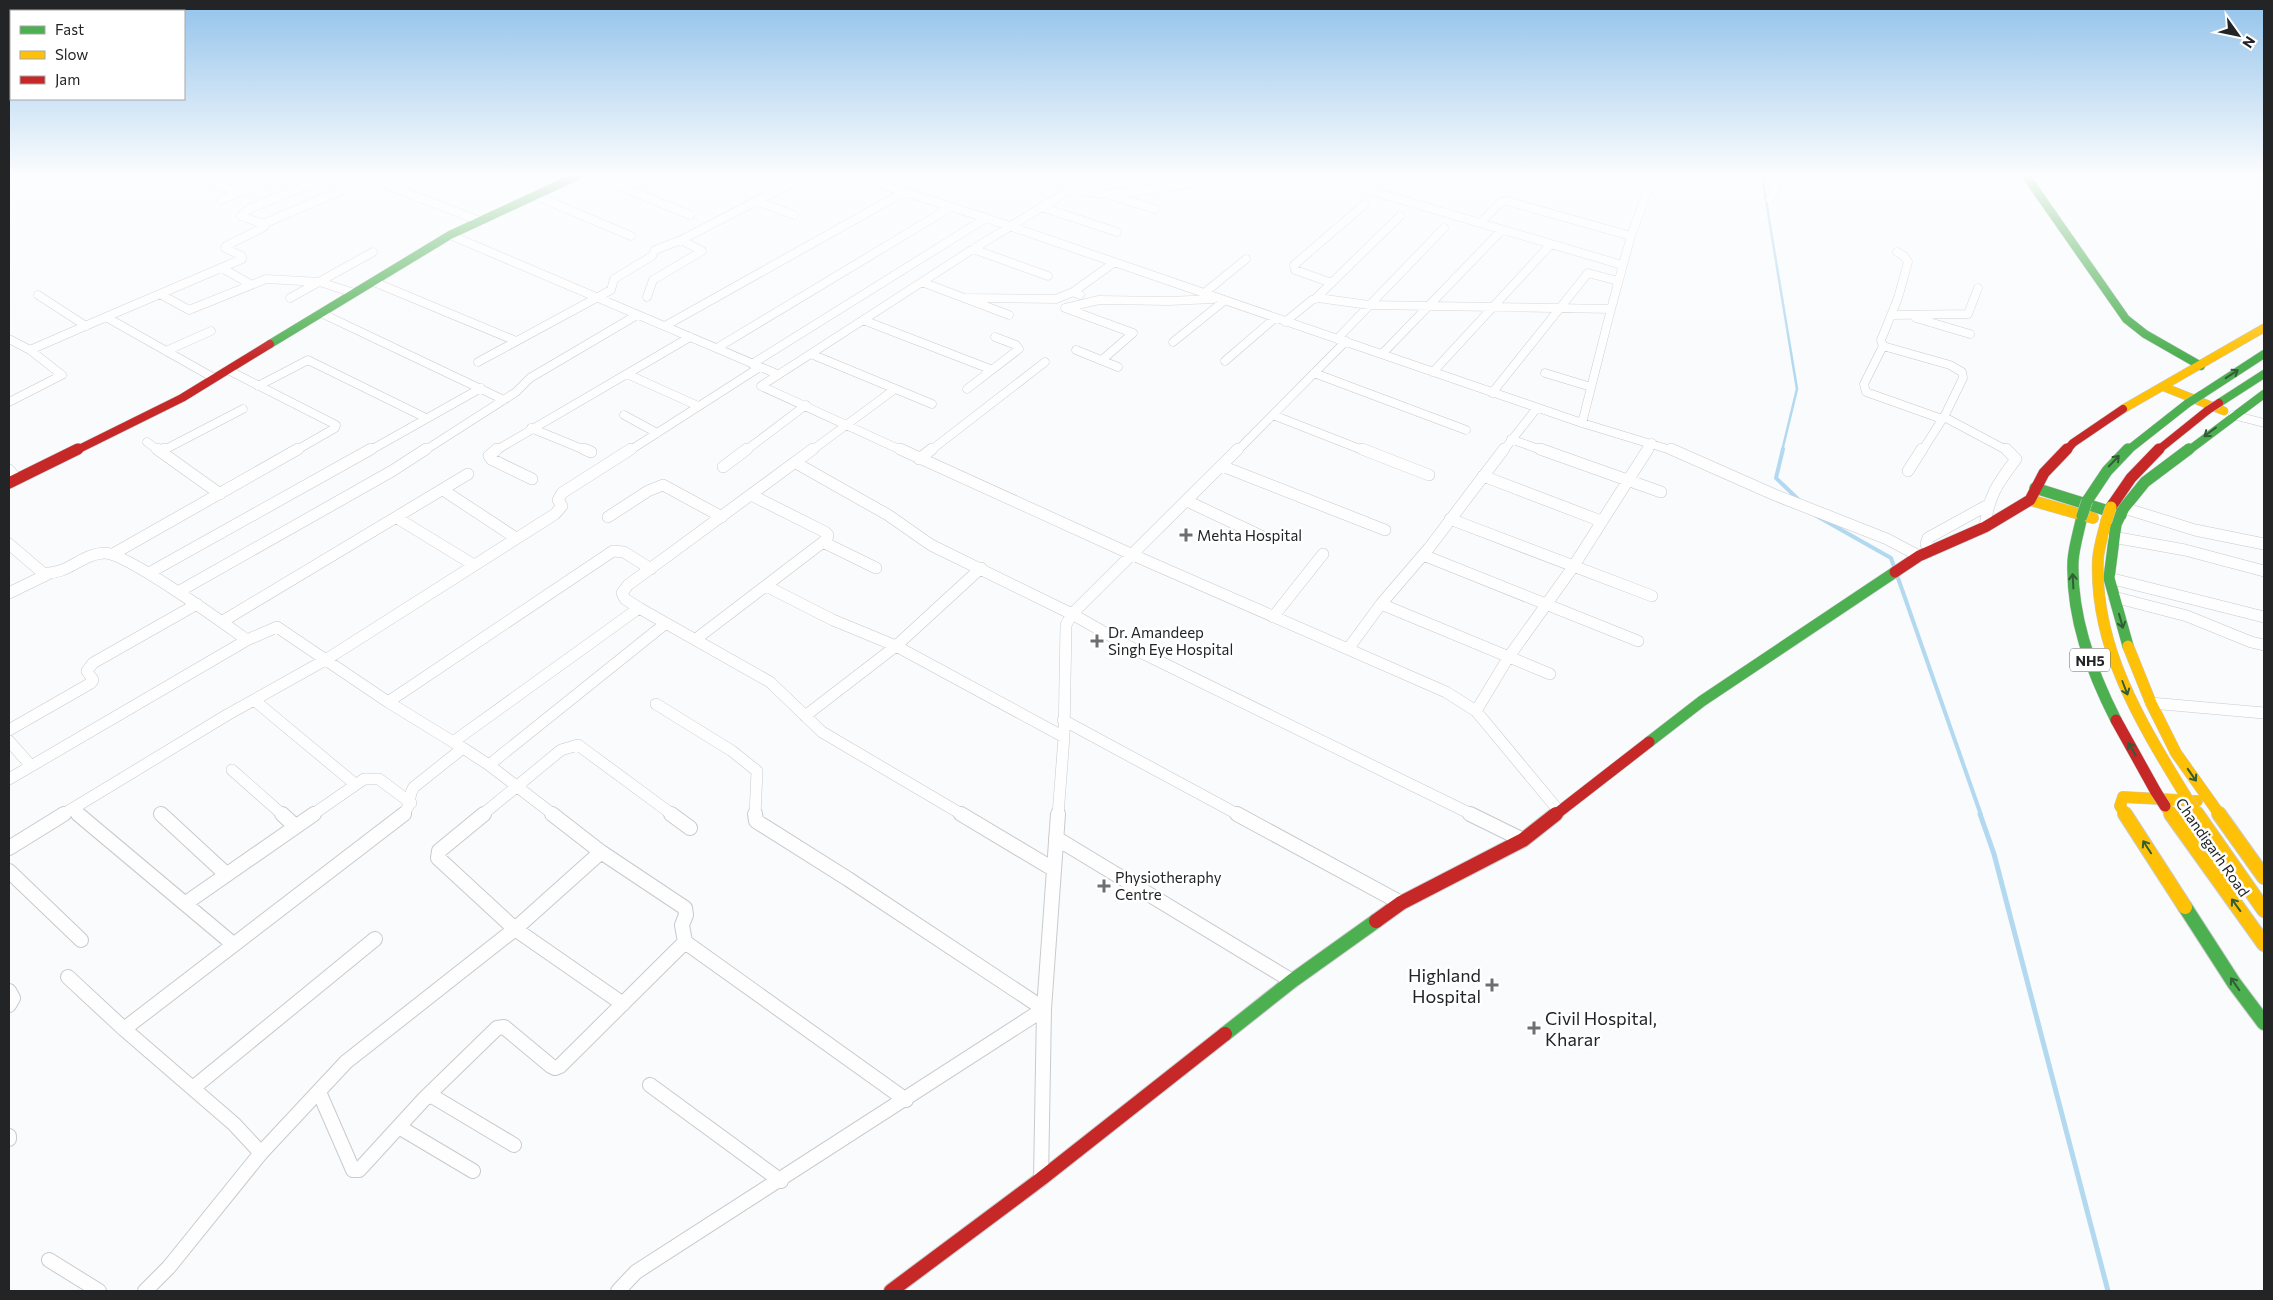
<svg xmlns="http://www.w3.org/2000/svg" width="2273" height="1300" font-family="Commissioner,sans-serif">
	<style>
		.lines { fill: none; stroke-linecap: round; stroke-linejoin: round }
		.stream-far2 { stroke: #b3d9f0; stroke-width: 2.5 }
		.stream-far1 { stroke: #b3d9f0; stroke-width: 4 }
		.stream { stroke: #b3d9f0; stroke-width: 5 }
		.street-far2-casing { stroke: #c8cacc; stroke-width: 9 }
		.street-far1-casing { stroke: #c8cacc; stroke-width: 12 }
		.street-casing { stroke: #c8cacc; stroke-width: 16 }
		.fast-far2-casing { stroke: #c8cacc; stroke-width: 9 }
		.fast-far1-casing { stroke: #c8cacc; stroke-width: 12 }
		.fast-casing { stroke: #c8cacc; stroke-width: 16 }
		.slow-far2-casing { stroke: #c8cacc; stroke-width: 9 }
		.slow-far1-casing { stroke: #c8cacc; stroke-width: 12 }
		.slow-casing { stroke: #c8cacc; stroke-width: 16 }
		.jam-far2-casing { stroke: #c8cacc; stroke-width: 9 }
		.jam-far1-casing { stroke: #c8cacc; stroke-width: 12 }
		.jam-casing { stroke: #c8cacc; stroke-width: 16 }
		.street-far2 { stroke: #fefeff; stroke-width: 8 }
		.street-far1 { stroke: #fefeff; stroke-width: 11 }
		.street { stroke: #fefeff; stroke-width: 14 }
		.fast-far2 { stroke: #4caf50; stroke-width: 8 }
		.fast-far1 { stroke: #4caf50; stroke-width: 11 }
		.fast { stroke: #4caf50; stroke-width: 14 }
		.slow-far2 { stroke: #ffc107; stroke-width: 8 }
		.slow-far1 { stroke: #ffc107; stroke-width: 11 }
		.slow { stroke: #ffc107; stroke-width: 14 }
		.jam-far2 { stroke: #c62828; stroke-width: 8 }
		.jam-far1 { stroke: #c62828; stroke-width: 11 }
		.jam { stroke: #c62828; stroke-width: 14 }
		.fast-bridge-far1-casing { stroke: #c8cacc; stroke-width: 9; stroke-linecap: butt }
		.fast-bridge-casing { stroke: #c8cacc; stroke-width: 12; stroke-linecap: butt }
		.slow-bridge-casing { stroke: #c8cacc; stroke-width: 12; stroke-linecap: butt }
		.jam-bridge-far1-casing { stroke: #c8cacc; stroke-width: 9; stroke-linecap: butt }
		.jam-bridge-casing { stroke: #c8cacc; stroke-width: 12; stroke-linecap: butt }
		.fast-bridge-far1 { stroke: #4caf50; stroke-width: 8 }
		.fast-bridge { stroke: #4caf50; stroke-width: 11 }
		.slow-bridge { stroke: #ffc107; stroke-width: 11 }
		.jam-bridge-far1 { stroke: #c62828; stroke-width: 8 }
		.jam-bridge { stroke: #c62828; stroke-width: 11 }
		.oneway { stroke: #335c37 }
		.poi-dot { fill: #6d6f71; stroke: #fff; stroke-width: 2 }
		.labels { text-anchor: middle; dominant-baseline: central; stroke-width: 5; stroke-linejoin: round; paint-order: stroke }
		.shield { fill: #fff; stroke: #646667; stroke-width: 1 }
		.shield-label { font-size: 14px; font-weight: bold; fill: #222426 }
		.poi-label { font-size: 15px; fill: #222426; stroke: #fff; text-anchor: start }
		.street-label { font-size: 15px; fill: #222426; stroke: #fff }
		.near-poi-label { font-size: 18px; fill: #222426; stroke: #fff; text-anchor: end }
	</style>
	<rect width="100%" height="100%" fill="#f9fbfd"/>
	<g class="lines">
		<path class="stream-far2" d="M1762,176L1797,389L1782,451"/>
		<path class="stream-far1" d="M1783,449L1776,478L1799,500
			M1815,515L1891,558L1981,815"/>
		<path class="stream" d="M1980,814L1994,854L2108,1291"/>
		<g class="street-far2-casing">
			<path id="street-far2" d="M194,176L240,192
				M363,176L480,221
				M595,176L690,215
				M855,176L986,218L1582,423L1674,451
				M2261,176L2264,181
				M317,181L249,209L241,216L263,224L264,227L226,246L225,248L242,256V259L160,294L189,310L266,279L320,282L354,293
				M212,182L227,176
				M1072,189C1112,199 1149,189 1190,184
				M1130,190L1151,176
				M1372,191L1622,265
				M534,195L631,236
				M1112,196L1155,209
				M1770,199L1781,176
				M221,200L280,176
				M757,201L794,215
				M1041,207L1117,232
				M1480,223L1501,202L1507,201L1631,236
				M263,224L340,191
				M450,235L777,374
				M973,249L1048,276
				M1897,252L1904,256L1908,262L1898,298L1881,340L1883,346L1950,365L1962,372L1963,378L1945,415L1946,418L2008,451
				M222,268L250,284
				M374,282L516,341
				M922,282L1009,315
				M1332,283L1295,270L1294,265L1365,204
				M160,294L106,317L214,378
				M1203,294L1246,259
				M38,295L86,326
				M1080,295L1073,292L1115,262
				M647,297L653,280L702,251L681,240
				M290,298L373,252
				M965,298L1056,299L1073,292
				M1315,299L1400,216
				M1611,309L1631,236L1653,176
				M321,313L504,400
				M1892,315L1968,314L1978,288
				M1916,318L1970,334
				M863,320L990,369
				M1285,322L1312,300L1318,298L1369,305L1611,309L1582,423
				M665,326L904,192
				M9,339L30,350L106,317
				M1337,339L1444,228
				M1173,342L1224,301
				M1883,346L1864,384L1866,392L1942,419
				M717,348L951,207
				M1076,350L1118,367
				M166,351L211,331
				M811,354L932,404
				M1382,354L1502,230
				M1102,360L1133,333L1065,308L1099,300L1169,301L1213,299
				M1225,361L1275,318
				M478,362L611,290L614,279L652,256L655,250L681,240L805,176
				M752,364L986,218
				M228,370L336,425L335,428L295,451
				M1433,372L1551,244
				M1314,373L1466,430
				M1545,373L1591,387
				M627,374L698,406
				M258,386L308,360L426,418
				M967,389L1019,349L1016,345L995,337
				M1492,393L1588,273L1618,281
				M9,402L62,375L30,350
				M624,415L657,433
				M1273,415L1365,451
				M2233,415L2264,423
				M531,428L587,451
				M1511,439L1544,451
				M147,442L159,451
				M162,451L243,409
				M369,451L481,388
				M424,451L516,392L530,378L637,315
				M495,451L690,337
				M629,451L760,367
				M745,451L806,405
				M811,451L895,389
				M903,451L761,386L973,249L1093,176
				M930,451L1045,362
				M1237,451L1346,341
				M1503,451L1537,408
				M1647,451L1652,443
				M1922,451L1945,415"/>
		</g>
		<g class="street-far1-casing">
			<path id="street-far1" d="M157,449L220,494
				M497,449L489,456L491,459L532,479
				M584,449L591,452
				M813,449L628,585L622,593L625,599L639,608L770,682L822,732L963,815
				M900,449L1133,555L1446,692L1476,711L1559,811
				M1362,449L1429,475
				M1540,449L1661,492
				M1671,449L1775,495L1887,539L1919,556
				M161,451L164,449
				M919,459L932,449
				M796,463L888,515L931,545L1072,614L1130,647L1473,815
				M1222,466L1385,530
				M723,467L747,449
				M9,470L16,479
				M1908,471L1922,449
				M1483,476L1601,521
				M443,490L516,538
				M1187,501L1261,536
				M2124,508L2195,530L2264,544
				M608,517L648,491L663,485L722,517
				M397,518L474,565
				M1450,519L1652,596
				M1985,527C1988,496 1998,483 2016,459L2006,449
				M2113,537L2185,550L2264,571
				M823,542L876,568
				M9,544L43,573C68,575 81,554 104,553C125,552 225,624 247,640
				M1931,550L1926,544L1928,538L1986,506
				M113,554L298,449
				M1423,555L1638,641
				M149,573L371,449
				M2109,578L2264,617
				M766,586L833,620L896,646L1064,737
				M178,592L392,471L426,449
				M9,593L48,574
				M2114,597L2187,616L2251,642L2264,645
				M1381,604L1550,674
				M1273,617L1323,554
				M223,621L468,474
				M696,639L827,539L828,535L825,532L751,495
				M1348,649L1381,604L1429,548L1504,449
				M254,700L355,784
				M388,702L613,551L624,552L651,569
				M2151,703L2264,713
				M656,704L732,751L757,771L755,815
				M1476,711L1508,658L1573,567L1648,449
				M805,716L896,646L981,568
				M1063,720L1239,815
				M9,730L91,683L93,680L87,671L93,663L197,604
				M9,741L31,766
				M453,742L639,608
				M489,765L554,815
				M232,770L283,815
				M9,779L247,640L277,627L388,702L463,748
				M72,809L227,715L327,659L555,514L562,506L558,500L562,493L631,449
				M160,813L163,815
				M62,815L72,809L80,815
				M312,815L364,779H379L411,803
				M402,815C413,805 407,796 414,787L463,748L489,765L666,623
				M482,815L561,750L578,745L673,815
				M1058,815L1064,737L1066,625L1072,614L1238,449"/>
		</g>
		<g class="street-casing">
			<path id="street" d="M78,814L233,944
				M161,814L226,874
				M282,814L295,826
				M484,814L439,851L438,858L515,929L623,1004
				M552,814L601,852L685,908L686,915L682,925L685,942
				M671,814L690,828
				M961,814L1053,869
				M1237,814L1401,903
				M1470,814L1523,840
				M1056,838L1292,981
				M9,848L64,814
				M9,871L81,940
				M186,903L314,814
				M68,977L124,1029
				M9,991L13,998L9,1005
				M650,1085L781,1181
				M193,1088L375,939
				M319,1092L353,1170H359L425,1098L497,1028L504,1027L551,1066L555,1068L560,1066L685,942L906,1100
				M425,1098L432,1096L514,1145
				M399,1127L473,1171
				M9,1136V1139
				M261,1153L234,1124L124,1029L404,814
				M1041,1179L1044,1009L1058,814
				M49,1260L99,1291
				M145,1291L169,1267L261,1153L346,1062L515,929L601,852
				M618,1291L636,1272L1044,1009L848,879L756,821L755,814"/>
		</g>
		<g class="fast-far2-casing">
			<path id="fast-far2" d="M2026,176L2126,319L2145,334L2201,366
				M270,344L450,235L577,176
				M2201,395L2264,354
				M2219,403L2264,374
				M2127,451L2188,403
				M2188,451L2264,394"/>
		</g>
		<g class="fast-far1-casing">
			<path id="fast-far1" d="M2035,488L2121,515
				M2087,501L2107,471L2128,449
				M2082,516C2079,531 2074,546 2073,561C2071,617 2091,671 2116,720
				M2128,646L2109,578L2116,524L2124,508L2145,482L2189,449
				M1649,742L1702,701L1895,572"/>
		</g>
		<g class="fast-casing">
			<path id="fast" d="M2185,907L2234,983L2264,1023
				M1225,1034L1292,981L1376,921"/>
		</g>
		<g class="slow-far2-casing">
			<path id="slow-far2" d="M2164,387L2224,411
				M2123,409L2264,328"/>
		</g>
		<g class="slow-far1-casing">
			<path id="slow-far1" d="M2030,500L2093,518
				M2106,522C2103,534 2099,547 2098,559C2094,647 2141,723 2185,795
				M2128,646L2151,703L2176,753L2220,815
				M2165,806L2172,815
				M2193,808L2198,815
				M2126,815L2120,806L2123,797L2197,801"/>
		</g>
		<g class="slow-casing">
			<path id="slow" d="M2125,814L2185,907
				M2171,814L2264,944
				M2197,814L2264,910
				M2219,814L2264,877"/>
		</g>
		<g class="jam-far2-casing">
			<path id="jam-far2" d="M75,451L182,398L270,344
				M2066,451L2073,443L2123,409
				M2157,451L2208,410"/>
		</g>
		<g class="jam-far1-casing">
			<path id="jam-far1" d="M9,483L78,449
				M2111,507L2131,478L2159,449
				M1895,572L1919,556L1985,527L2030,500L2044,473L2067,449
				M2116,720L2156,792
				M1555,815L1649,742"/>
		</g>
		<g class="jam-casing">
			<path id="jam" d="M1376,921L1401,903L1523,840L1556,814
				M891,1291L1041,1179L1225,1034"/>
		</g>
		<use href="#street-far2" class="street-far2"/>
		<use href="#street-far1" class="street-far1"/>
		<use href="#street" class="street"/>
		<use href="#fast-far2" class="fast-far2"/>
		<use href="#fast-far1" class="fast-far1"/>
		<use href="#fast" class="fast"/>
		<use href="#slow-far2" class="slow-far2"/>
		<use href="#slow-far1" class="slow-far1"/>
		<use href="#slow" class="slow"/>
		<use href="#jam-far2" class="jam-far2"/>
		<use href="#jam-far1" class="jam-far1"/>
		<use href="#jam" class="jam"/>
		<g class="fast-bridge-far1-casing">
			<path id="fast-bridge-far1" d="M2188,403L2201,395"/>
		</g>
		<g class="fast-bridge-casing">
			<path id="fast-bridge" d="M2082,516L2087,501"/>
		</g>
		<g class="slow-bridge-casing">
			<path id="slow-bridge" d="M2106,522L2111,507
				M2185,795L2193,808"/>
		</g>
		<g class="jam-bridge-far1-casing">
			<path id="jam-bridge-far1" d="M2208,410L2219,403"/>
		</g>
		<g class="jam-bridge-casing">
			<path id="jam-bridge" d="M2156,792L2165,806"/>
		</g>
		<use href="#fast-bridge-far1" class="fast-bridge-far1"/>
		<use href="#fast-bridge" class="fast-bridge"/>
		<use href="#slow-bridge" class="slow-bridge"/>
		<use href="#jam-bridge-far1" class="jam-bridge-far1"/>
		<use href="#jam-bridge" class="jam-bridge"/>
	</g>
	<defs><path id="oneway-shaft" d="M-6 0H5M1.5-3L5.5 0L1.5 3" fill="none" stroke-width="1.6" stroke-linecap="round" stroke-linejoin="round" transform="scale(1.25)"/></defs>
	<g class="oneway">
		<use href="#oneway-shaft" transform="translate(2232 374) rotate(-33)"/>
		<use href="#oneway-shaft" transform="translate(2210 432) rotate(143)"/>
		<use href="#oneway-shaft" transform="translate(2114 461) rotate(-46)"/>
		<use href="#oneway-shaft" transform="translate(2073 581) rotate(-93)"/>
		<use href="#oneway-shaft" transform="translate(2121 621) rotate(74)"/>
		<use href="#oneway-shaft" transform="translate(2125 688) rotate(69)"/>
		<use href="#oneway-shaft" transform="translate(2132 749) rotate(-120)"/>
		<use href="#oneway-shaft" transform="translate(2192 775) rotate(55)"/>
		<use href="#oneway-shaft" transform="translate(2147 847) rotate(-123)"/>
		<use href="#oneway-shaft" transform="translate(2236 905) rotate(-126)"/>
		<use href="#oneway-shaft" transform="translate(2235 984) rotate(-125)"/>
	</g>
	<linearGradient id="sky" x2="0" y2="1"><stop stop-color="#93c3eb"/><stop offset="0.49" stop-color="#fcfdfe"/><stop offset="1" stop-color="#fcfdfe" stop-opacity="0"/></linearGradient>
	<rect width="2273" height="358" fill="url(#sky)"/>
	<g class="poi-dot">
		<path d="M1183.5 527.5h5v5h5v5h-5v5h-5v-5h-5v-5h5z"/>
		<path d="M1094.5 633.5h5v5h5v5h-5v5h-5v-5h-5v-5h5z"/>
		<path d="M1101.5 878.5h5v5h5v5h-5v5h-5v-5h-5v-5h5z"/>
		<path d="M1489.5 977.5h5v5h5v5h-5v5h-5v-5h-5v-5h5z"/>
		<path d="M1531.5 1020.5h5v5h5v5h-5v5h-5v-5h-5v-5h5z"/>
	</g>
	<g class="labels">
		<rect class="shield" x="2070" y="648.5" width="40" height="23" rx="4"/>
		<g class="shield-label">
			<text x="2090" y="660">NH5</text>
		</g>
		<g class="poi-label">
			<text x="1197" y="535">Mehta Hospital</text>
			<text x="1108" y="632">Dr. Amandeep<tspan x="1108" dy="17">Singh Eye Hospital</tspan></text>
			<text x="1115" y="877">Physiotheraphy<tspan x="1115" dy="17">Centre</tspan></text>
		</g>
		<g class="street-label">
			<text transform="translate(2213 847) rotate(55)">Chandigarh Road</text>
		</g>
		<g class="near-poi-label">
			<text x="1481" y="975">Highland<tspan x="1481" dy="21">Hospital</tspan></text>
			<text x="1545" y="1018" text-anchor="start">Civil Hospital,<tspan x="1545" dy="21">Kharar</tspan></text>
		</g>
	</g>
	<rect width="2273" height="1300" fill="none" stroke="#222426" stroke-width="20"/>
	<rect x="10" y="10" width="175" height="90" fill="#ffffff" stroke="#a7a7a8"/>
	<rect x="20" y="26" width="25" height="8" fill="#4caf50" stroke="#a7a7a8"/>
	<text x="55" y="35" font-size="15" fill="#222426">Fast</text>
	<rect x="20" y="51" width="25" height="8" fill="#ffc107" stroke="#a7a7a8"/>
	<text x="55" y="60" font-size="15" fill="#222426">Slow</text>
	<rect x="20" y="76" width="25" height="8" fill="#c62828" stroke="#a7a7a8"/>
	<text x="55" y="85" font-size="15" fill="#222426">Jam</text>
	<g transform="translate(2238 35) rotate(123)" stroke="#ffffff" stroke-width="4" paint-order="stroke">
	<path d="M0-4L9 19L0 12L-9 19Z" fill="#222426"/>
	<text y="-8" font-size="14" font-weight="bold" text-anchor="middle" fill="#222426">N</text>
	</g>
</svg>
